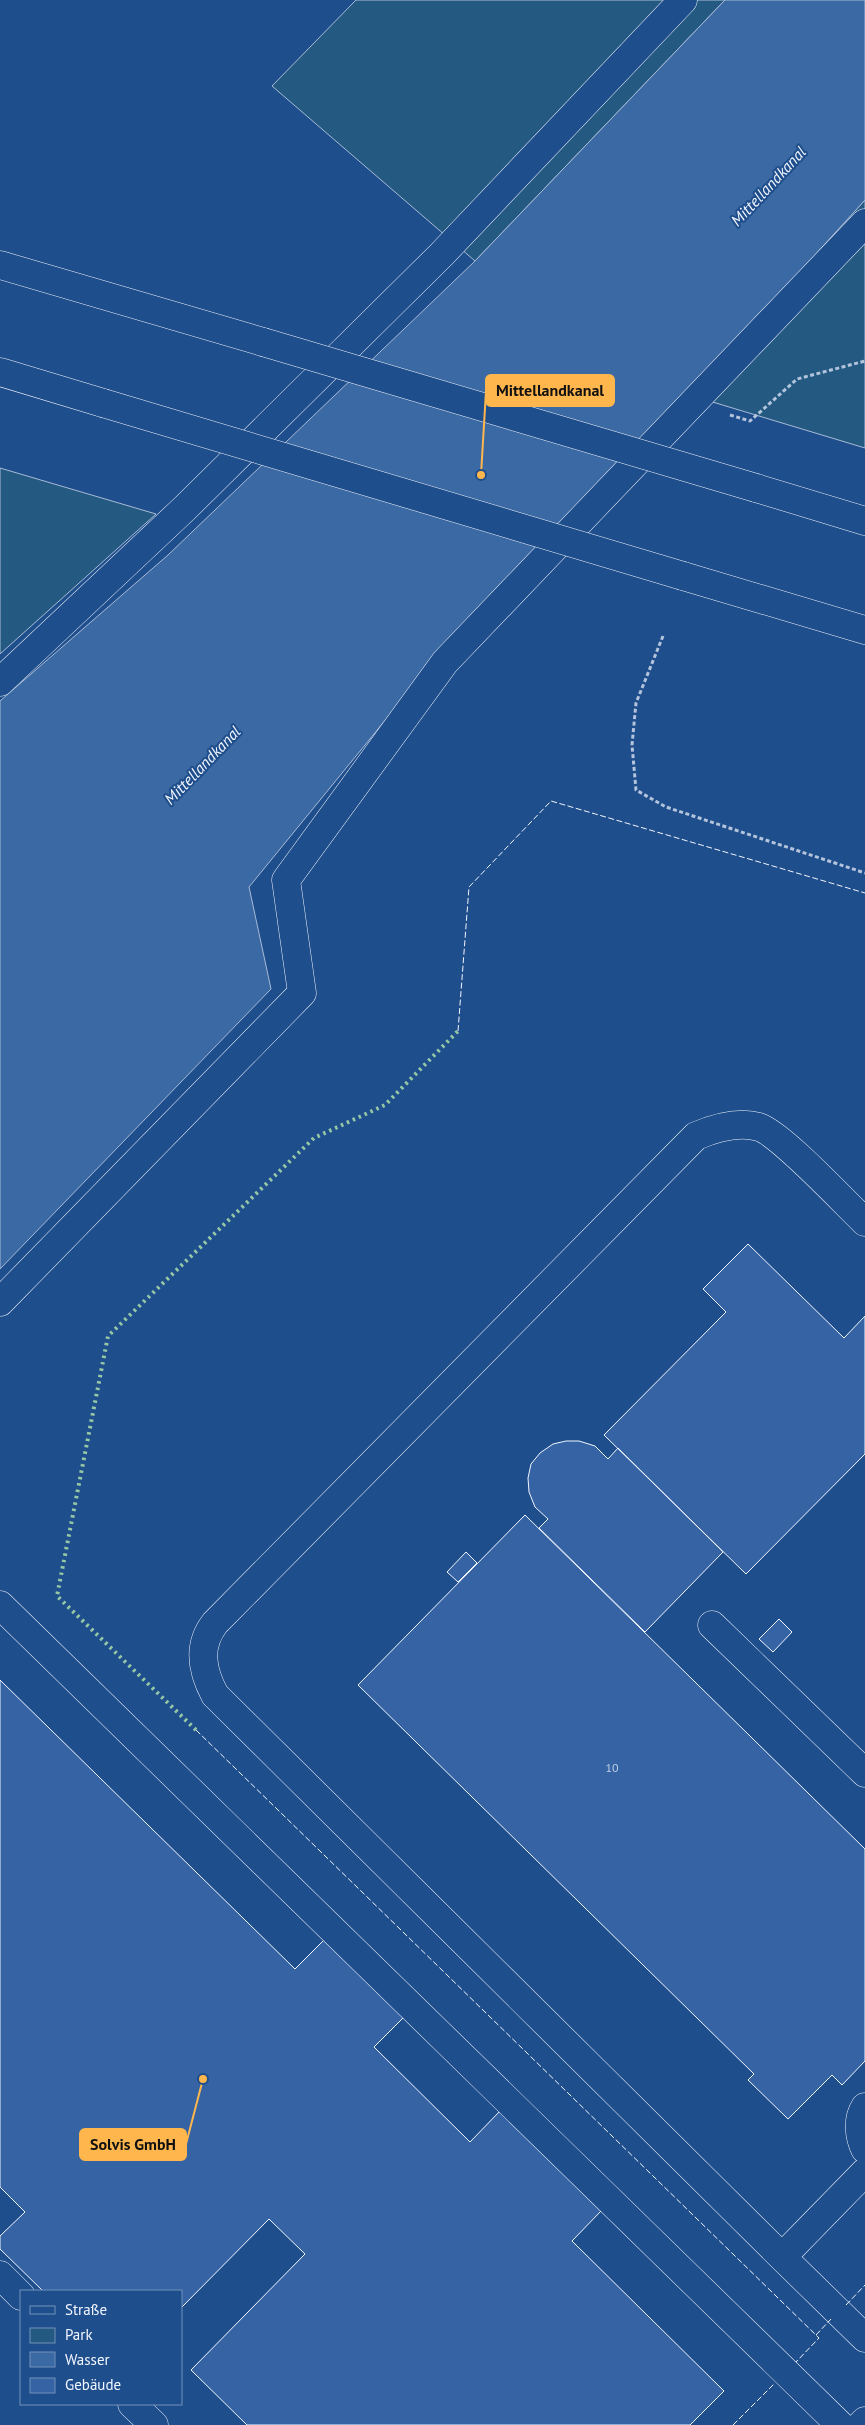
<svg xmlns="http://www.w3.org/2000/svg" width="865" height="2425" font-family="'PT Sans',sans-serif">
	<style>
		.green { fill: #245a82; stroke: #a8bbd7 }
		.water { fill: #3b69a3; stroke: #a8bbd7 }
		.building { fill: #3563a3; stroke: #f2f6ff }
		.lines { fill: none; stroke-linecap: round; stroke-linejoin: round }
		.minor-casing { stroke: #f2f6ff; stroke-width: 29 }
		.highway-casing { stroke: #f2f6ff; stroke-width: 29 }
		.path { stroke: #b3c4dc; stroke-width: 3; stroke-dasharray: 4 2.5; stroke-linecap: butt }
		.minor { stroke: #1f4e8c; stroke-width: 28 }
		.highway { stroke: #1f4e8c; stroke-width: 28 }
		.highway-bridge-casing { stroke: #f2f6ff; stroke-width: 29; stroke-linecap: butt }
		.highway-bridge { stroke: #1f4e8c; stroke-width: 28 }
		.hedge { stroke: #97c8a6; stroke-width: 4; stroke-dasharray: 2.5 4; stroke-linecap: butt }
		.fence { stroke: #f2f6ff; stroke-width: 1; stroke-dasharray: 6 2.5; stroke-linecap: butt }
		.labels { text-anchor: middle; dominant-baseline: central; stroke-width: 4; stroke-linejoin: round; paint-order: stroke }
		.number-label { font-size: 12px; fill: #c3d1e8 }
		.water-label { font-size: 16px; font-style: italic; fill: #f2f6ff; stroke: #1f4e8c }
		.leader { fill: none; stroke: #ffb74d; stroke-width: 2 }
		.callout-dot { fill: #ffb74d; stroke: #1f4e8c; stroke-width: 2 }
		.callout { fill: #ffb74d; stroke: #ffb74d; stroke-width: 2 }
		.callout-label { font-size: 16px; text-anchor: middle; font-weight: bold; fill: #111 }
	</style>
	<rect width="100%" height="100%" fill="#1f4e8c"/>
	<path class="green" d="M356,0H725L475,261L272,86Z
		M865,200V448L686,394Z
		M0,468L156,514L0,654Z"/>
	<path class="water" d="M725,0H865V200L755,321L454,636L249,887L271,989L0,1269V701L168,555L475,261Z"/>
	<path class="building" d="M748,1244L844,1338L865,1316V1454L746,1574L604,1435L726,1312L703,1289Z
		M566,1441H579L595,1446L608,1459L618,1448L723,1552L645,1632L539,1528L548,1519L535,1507L529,1492L528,1478L531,1464L540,1453L553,1444Z
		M525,1515L865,1849V2061L842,2085L832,2075L788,2119L748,2080L754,2074L358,1685Z
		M466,1552L477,1563L458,1582L447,1572Z
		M779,1619L792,1632L773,1652L759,1639Z
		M0,1680L295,1969L326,1938L405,2016L374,2047L470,2142L500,2111L601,2211L572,2241L724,2391L690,2425H247L191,2370L305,2254L269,2219L181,2308V2291H43L0,2249V2236L25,2212L0,2187Z"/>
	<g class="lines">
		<g class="minor-casing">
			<path id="minor" d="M0,682L185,508L442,254L683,0
				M0,1302L302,993L286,880L445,662L865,223
				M0,1605L840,2425
				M712,1625L865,1773
				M865,2107C857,2119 859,2137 865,2149
				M865,2172L782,2257L865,2338
				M782,2257L215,1695C202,1671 197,1646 215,1623L696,1136C715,1128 738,1121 759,1127C781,1134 845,1203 865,1222
				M0,2275L21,2296
				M132,2404L154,2425
				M861,2425L865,2421"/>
		</g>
		<g class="highway-casing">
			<path id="highway" d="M0,265L263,342
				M0,372L103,403
				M756,488L865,521
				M683,576L865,630"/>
		</g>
		<path class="path" d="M730,415L750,421L797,379L865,361
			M663,636L636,703L632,745L636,790L666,807L865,873"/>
		<use href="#minor" class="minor"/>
		<use href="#highway" class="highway"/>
		<g class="highway-bridge-casing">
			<path id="highway-bridge" d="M263,342L756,488
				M103,403L683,576"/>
		</g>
		<use href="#highway-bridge" class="highway-bridge"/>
		<path class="hedge" d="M196,1730L57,1596L108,1336L314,1138L385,1105L458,1031"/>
		<path class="fence" d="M458,1031L469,887L551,801L865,893
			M196,1730L819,2338L796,2362
			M846,2305L865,2285
			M816,2335L831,2319
			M733,2425L775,2383"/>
	</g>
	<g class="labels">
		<g class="number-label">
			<text x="612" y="1767">10</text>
		</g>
		<g class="water-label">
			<text transform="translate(768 186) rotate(-47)">Mittellandkanal</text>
			<text transform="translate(202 765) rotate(-46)">Mittellandkanal</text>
		</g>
	</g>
	<path class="leader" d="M481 475L486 391M203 2079L186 2144"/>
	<g class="callout-dot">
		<circle cx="481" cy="475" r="5"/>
		<circle cx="203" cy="2079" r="5"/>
	</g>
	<g class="callout">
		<rect x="486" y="375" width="128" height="31" rx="5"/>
		<rect x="80" y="2129" width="106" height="31" rx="5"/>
	</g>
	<g class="callout-label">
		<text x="550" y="396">Mittellandkanal</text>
		<text x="133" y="2150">Solvis GmbH</text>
	</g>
	<rect x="20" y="2290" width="162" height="115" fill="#1f4e8c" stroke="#7391ba"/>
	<rect x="30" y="2306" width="25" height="8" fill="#1f4e8c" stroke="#7391ba"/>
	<text x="65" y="2315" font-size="15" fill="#f2f6ff">Straße</text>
	<rect x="30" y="2328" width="25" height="15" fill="#245a82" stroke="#7391ba"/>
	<text x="65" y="2340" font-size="15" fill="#f2f6ff">Park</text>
	<rect x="30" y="2352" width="25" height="15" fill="#3b69a3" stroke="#7391ba"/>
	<text x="65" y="2365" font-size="15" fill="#f2f6ff">Wasser</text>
	<rect x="30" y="2378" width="25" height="15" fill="#3563a3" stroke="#7391ba"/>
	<text x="65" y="2390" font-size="15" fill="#f2f6ff">Gebäude</text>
</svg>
